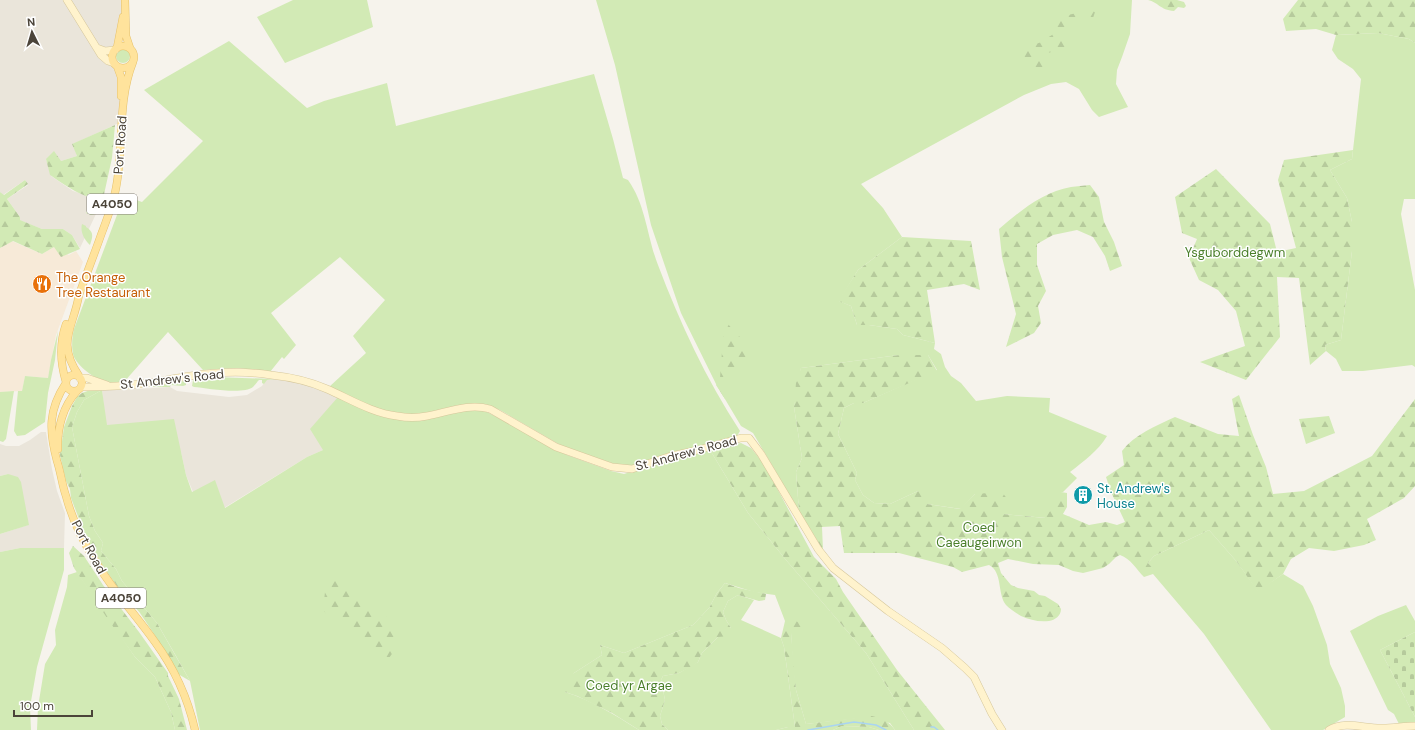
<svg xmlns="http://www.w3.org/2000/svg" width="1415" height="730" font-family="'DM Sans',sans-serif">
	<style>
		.residential { fill: #eae5da }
		.commercial { fill: #f7ead8 }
		.green { fill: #d2eab5 }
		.forest { fill: url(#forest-firs) }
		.cemetery { fill: url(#cemetery-stones) }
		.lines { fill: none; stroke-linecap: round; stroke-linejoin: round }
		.stream { stroke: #a9d4f2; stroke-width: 1.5 }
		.secondary-casing { stroke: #d6c79b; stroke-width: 8 }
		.primary-casing { stroke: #e6c16a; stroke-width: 8 }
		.secondary { stroke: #fff3cd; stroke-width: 7 }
		.primary { stroke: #ffe39c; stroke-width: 7 }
		.labels { text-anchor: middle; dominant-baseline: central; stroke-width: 3; stroke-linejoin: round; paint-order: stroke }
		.shield { fill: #fff; stroke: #817c74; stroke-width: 1 }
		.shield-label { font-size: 12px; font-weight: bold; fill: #4b4439 }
		.street-label { font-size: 13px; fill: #4b4439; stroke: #fff }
		.park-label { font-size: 13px; fill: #4a7f2a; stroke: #fff }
		.food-label { font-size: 13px; fill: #c56008; stroke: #fff; text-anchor: start }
		.culture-label { font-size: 13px; fill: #0d838f; stroke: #fff; text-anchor: start }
	</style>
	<defs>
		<pattern id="forest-firs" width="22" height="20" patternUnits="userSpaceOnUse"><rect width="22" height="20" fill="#d2eab5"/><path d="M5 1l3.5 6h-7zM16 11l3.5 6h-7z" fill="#b6ca9c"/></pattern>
		<pattern id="cemetery-stones" width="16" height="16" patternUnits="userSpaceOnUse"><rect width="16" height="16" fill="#d2eab5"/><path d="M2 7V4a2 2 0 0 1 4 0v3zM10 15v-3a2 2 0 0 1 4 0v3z" fill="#b6ca9c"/></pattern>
	</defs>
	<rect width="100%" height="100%" fill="#f6f3ec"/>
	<path class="residential" d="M0,0H122V17L110,64L116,70L123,83L119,123L73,144L77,156L61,161L46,159L51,176L73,191L98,199H103L80,248L72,235L63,229H42L19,220L20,217L7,199L28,185L25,180L3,195L0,192Z
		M275,379L309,384L338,397L323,450L307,457L224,508L193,492L186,475L181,452L106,425L102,390H120L170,387L177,391L229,397L247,395L262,386L266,380Z
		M41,432H46L52,469L57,491L65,513L64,548H20L0,552V534L28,525L8,474L0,476V444L6,446H19L30,440Z"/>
	<path class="commercial" d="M12,241L42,254L54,247L69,255L76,251L83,262L56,335L48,378L25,376L22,391L0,392V248Z"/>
	<path class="green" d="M293,0H367L373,27L285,63L257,17Z
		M596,0H1132L1130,34L1122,57L1117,70L1116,84L1128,107L1099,117L1092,110L1079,89L1066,82L1051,84L1024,95L861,184L883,208L902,237L858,270L839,301L851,306L857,325H869L897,329L903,335L935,343L934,349L941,354L945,367L951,376L961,383L976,401L1007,396L1050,398L1049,412L1107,436C1098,451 1084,461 1070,472L1077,478L1063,492H1061V497L1046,518L1003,514L975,494L961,509L927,504L918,491L890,504L874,503L863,495L855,480L857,473L838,434L844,408L854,403H863L937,370L928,355H899L801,368L794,407L802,458L796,472L799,511L753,433L741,426L716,384L681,313L651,225L615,65Z
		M1378,33L1409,39L1415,43V199H1404L1401,214L1415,290V367L1412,365L1363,371H1342L1336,359L1326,351L1325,345L1341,340L1352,251V222L1347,198L1330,170L1352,159L1361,79L1353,69L1338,59L1332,50L1336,35Z
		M229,41L307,108L324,101L387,83L396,126L594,74L613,139L623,178L628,180C646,205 647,237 658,265C680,323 706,379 740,431L737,436L638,465L628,466H620L562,446L500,410L485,404L418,415L393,413L365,404L329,387L366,353L353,336L385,300L340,257L271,313L296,345L284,359L282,357L270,372L238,368L203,370L168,332L124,382C121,383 116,384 112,384C99,382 80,369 74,357C71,349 72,337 74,329L120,207L122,195L142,202L203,141L144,90Z
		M116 56a7 7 0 1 1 14 0a7 7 0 1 1-14 0Z
		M100,202H105L100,213L91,215L86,213L90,207Z
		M82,224L86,226V227C94,232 93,236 90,245C84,239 80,232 82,224Z
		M58,331L55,360L48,393L45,422L25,435L17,436L14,431L18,391H22L25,376L48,378L51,360Z
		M213,377L275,379L267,380L264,384L262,383V380H259C257,382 255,385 253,387C243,395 206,388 194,387L192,386L193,380L195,379Z
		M184,381H186V385L183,386L171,385L170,387H148Z
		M102,390L107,425L174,419L186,475L192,492L215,480L225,508L307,457L323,450L310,429L338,397L380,416L408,421L431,418L475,409L487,412L567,455L611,471L624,474L666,460L710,450L748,513L786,560L866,653L914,730H895L890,723L861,718L806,724L796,690L793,667L791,633L796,621H785L775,595L754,592L725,583L717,593L709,608L693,625L624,653L600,645L602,655L574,673L565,692C591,700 615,715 639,730H200L190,681L176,656L157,623L122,581L116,569L101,551L103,543L95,531L89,516L72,427L77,412L84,400Z
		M14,391L6,439L3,442L0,441V392Z
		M8,474L18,477L21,482L29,525L0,534V476Z
		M1209,530L1237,562L1258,591L1283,574L1303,586L1313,606L1327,645L1330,664L1341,688L1345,706V717L1323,730H1271L1204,634L1153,574V570L1148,563L1154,556Z
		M20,548H64V570L37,667L30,707L31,730H0V552Z
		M77,572L135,657L155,677L171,712L175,730H37L38,707L45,664L56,645L55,630L67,587L68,575Z
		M738,595L754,600L741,620L781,638L784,647L795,727H788L776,730H668L662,724L660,716L665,700L661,680L663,676L679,673L698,662L702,653L718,637L731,628L726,620L723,612L728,601Z
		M1406,605L1415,621V632L1380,650L1415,717V722L1399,724L1394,714L1388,710L1350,631L1378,616Z
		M842,726L869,727L879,730H833Z"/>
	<path class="forest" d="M1148,0H1177L1184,2L1186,6L1184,8L1178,7L1174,11C1160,10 1158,2 1148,0Z
		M1298,0H1415V43L1409,39L1378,33L1336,35L1316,29L1286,31L1283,19Z
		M1090,10L1095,12L1093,18L1065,26L1068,41L1065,48L1041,55L1047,69L1046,74L1040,77L1027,59L1020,53L1024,45L1039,43L1052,35L1054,24L1059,17Z
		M115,125L112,158L103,199C86,200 64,185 50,175L46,159L54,151L61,161L77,156L72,144Z
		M1353,150L1352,159L1330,170L1347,198L1352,222V251L1341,340L1325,345L1326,351L1310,365L1299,278L1277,277L1280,337L1246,380L1200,362L1245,346L1236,311L1218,290L1199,280L1189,258L1197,239L1182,233L1175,197L1216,169L1270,224L1277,252L1296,248L1278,180L1284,160Z
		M25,180L28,184L7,199L20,217V220L42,229H63L72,235L80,249L61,257L54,247L42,254L13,241L0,248V192L4,195Z
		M1090,185L1099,197L1104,222L1114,242L1122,266L1110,271L1105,256L1093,237L1077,230L1053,235L1037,244V265L1046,291L1038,306L1041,323L1034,333L1006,347L1016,314L1002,257L999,229C1020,211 1043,192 1071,187C1077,186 1083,186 1090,185Z
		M902,237L971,241L980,290L964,284L927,290L935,343L903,335L897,329L869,325H857L851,306L838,301L858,270Z
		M728,324C742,341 751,342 746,367L739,372L729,375L727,383L725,399L716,385L720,378L724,325Z
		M899,355H928L937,371L863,403H854L844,408L838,434L857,473L855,480L863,495L874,503L890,504L918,491L928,494L927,504L960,509L975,494L1002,492L1008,500L1003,514L1045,518L1060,497L1061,492L1067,493V507L1063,514L1089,525L1106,522L1117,525L1125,522L1111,492L1106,477L1124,465L1122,451C1135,434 1156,426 1175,417L1218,434L1239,436L1232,399L1239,395L1253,435L1266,467L1273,494L1304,491L1372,456L1415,399V486L1404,498L1367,519L1376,540L1364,545L1334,551L1309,548L1291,559L1283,574L1258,592L1237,562L1209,530L1154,556L1148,563L1154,570L1153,574L1144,577C1136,569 1131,559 1120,555L1116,557L1109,564L1103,568L1083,573L1073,571L1059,565L1033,564L1008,559L998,563L1001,573L1011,585L1018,588L1034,591L1039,595L1045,596L1058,604L1061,609C1061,616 1055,620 1049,621C1038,622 1030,620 1021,616C1016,613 1010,609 1006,605C997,594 1003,572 989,565L962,572L953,567L899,553H844L840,526L822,527L823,550L799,511L796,472L802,458L794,407L796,383L801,368Z
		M93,389L102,390L84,400L77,412L72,427L89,516L95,531L103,543L101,551L116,569L122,581L157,623L190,681L178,674L166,652L140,613L117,586L102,565L86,537L71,498L70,489L66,481L60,455L64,427L72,406L77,397L82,393Z
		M1329,416L1335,433L1306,444L1299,419Z
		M741,443L751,448L764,464L814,557L836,579L843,592L897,670L945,730H914L866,653L786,560L748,513L710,450Z
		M73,546L84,556L103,585L139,632L168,673V676L179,699L187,730H175L171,712L155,677L135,657L109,621L74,568L69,553Z
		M337,578L376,608L396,625L398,635L394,651L389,658L367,647L342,622L331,619L323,610L325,592Z
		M725,583L739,588L766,594L765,600L759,601L738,595L728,601L723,612L726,620L731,628L729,636L718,637L702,653L698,662L693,666L679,673L663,676L661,680L665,700L660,716L662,724L668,730H639L612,713L577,696L565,692L560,686L574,673L602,655L600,645L624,653L693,625L709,608L717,593Z
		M785,621H796L805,625L806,632L799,635L791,633L796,690L806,724L872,716C882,719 889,721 895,730H879L869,727L842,726L833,730H776L788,727H795L784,647L781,638Z"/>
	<path class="cemetery" d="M1415,632V717L1380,650Z"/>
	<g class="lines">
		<path class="stream" d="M931,727H934L938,730
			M808,730L854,722L876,725L886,730"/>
		<g class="secondary-casing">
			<path id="secondary" d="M67,0L101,55L108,61L114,63
				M97,48L105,51L115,50
				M80,378H87L107,385
				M81,387C104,387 126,386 148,383C162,381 176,378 190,376C216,372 245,371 271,375C290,377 309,381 327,389C350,399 372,413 397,416C407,418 417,418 427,416C448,412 469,403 490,409L556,447L612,467L632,469L671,456L694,451L741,438H749L761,454L818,549L833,568L888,611L942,648L965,668L974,677L992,714L1002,730
				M1329,730C1346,720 1365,729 1383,728C1394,728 1404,726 1415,726"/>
		</g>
		<g class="primary-casing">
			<path id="primary" d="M125,0L126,36L130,48
				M112 57a11 11 0 1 1 22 0a11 11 0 1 1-22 0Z
				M117,48L123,17
				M117,66L121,77V96
				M66,324C59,344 60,362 66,382
				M66 383a8 8 0 1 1 16 0a8 8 0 1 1-16 0Z
				M79,376C56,342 73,329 79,295C86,275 94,255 101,235C107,219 113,204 116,188C124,147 117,102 133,62
				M66,383C48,410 49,431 57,461C61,473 62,485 66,496C72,519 83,542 96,562C113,591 136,615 155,642C174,668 188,699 195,730
				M58,449C57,428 63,406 77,391"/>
		</g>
		<use href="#secondary" class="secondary"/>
		<use href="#primary" class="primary"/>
	</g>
	<defs>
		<g id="restaurant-disc" transform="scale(1)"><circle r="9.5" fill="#e8710a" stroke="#fff"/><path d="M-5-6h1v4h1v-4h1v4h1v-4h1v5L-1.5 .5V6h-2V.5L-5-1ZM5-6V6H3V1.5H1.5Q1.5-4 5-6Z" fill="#fff"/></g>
		<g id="building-disc" transform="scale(1)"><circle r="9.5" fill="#0f9aa8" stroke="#fff"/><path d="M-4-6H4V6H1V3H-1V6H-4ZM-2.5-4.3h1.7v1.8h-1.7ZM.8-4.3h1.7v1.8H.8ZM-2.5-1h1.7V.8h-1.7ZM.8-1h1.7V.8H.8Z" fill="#fff"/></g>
	</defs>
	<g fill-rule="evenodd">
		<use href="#restaurant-disc" x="42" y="284"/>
		<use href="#building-disc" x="1083" y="495"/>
	</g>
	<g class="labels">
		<g class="shield">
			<rect x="87" y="194" width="50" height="20" rx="3"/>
			<rect x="96" y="588" width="50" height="20" rx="3"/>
		</g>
		<g class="shield-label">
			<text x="112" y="204">A4050</text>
			<text x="121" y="598">A4050</text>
		</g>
		<g class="street-label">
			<text transform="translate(120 145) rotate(-86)">Port Road</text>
			<text transform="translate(172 379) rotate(-6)">St Andrew's Road</text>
			<text transform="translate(686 453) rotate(-15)">St Andrew's Road</text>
			<text transform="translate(89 547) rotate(62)">Port Road</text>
		</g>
		<g class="park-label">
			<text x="1235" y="252">Ysguborddegwm</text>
			<text x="979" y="527">Coed<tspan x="979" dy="15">Caeaugeirwon</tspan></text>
			<text x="629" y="685">Coed yr Argae</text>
		</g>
		<g class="food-label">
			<text x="56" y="277">The Orange<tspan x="56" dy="15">Tree Restaurant</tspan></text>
		</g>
		<g class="culture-label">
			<text x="1097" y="488">St. Andrew's<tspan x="1097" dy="15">House</tspan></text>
		</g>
	</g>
	<g transform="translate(32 32) rotate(355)" stroke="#ffffff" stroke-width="3" paint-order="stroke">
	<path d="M0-3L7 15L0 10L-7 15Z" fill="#4b4439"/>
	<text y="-6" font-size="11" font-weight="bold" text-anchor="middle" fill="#4b4439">N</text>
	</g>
	<path d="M14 710v6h78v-6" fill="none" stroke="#4b4439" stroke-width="2"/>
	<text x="20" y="710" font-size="12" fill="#4b4439" stroke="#ffffff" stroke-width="3" paint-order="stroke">100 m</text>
</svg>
